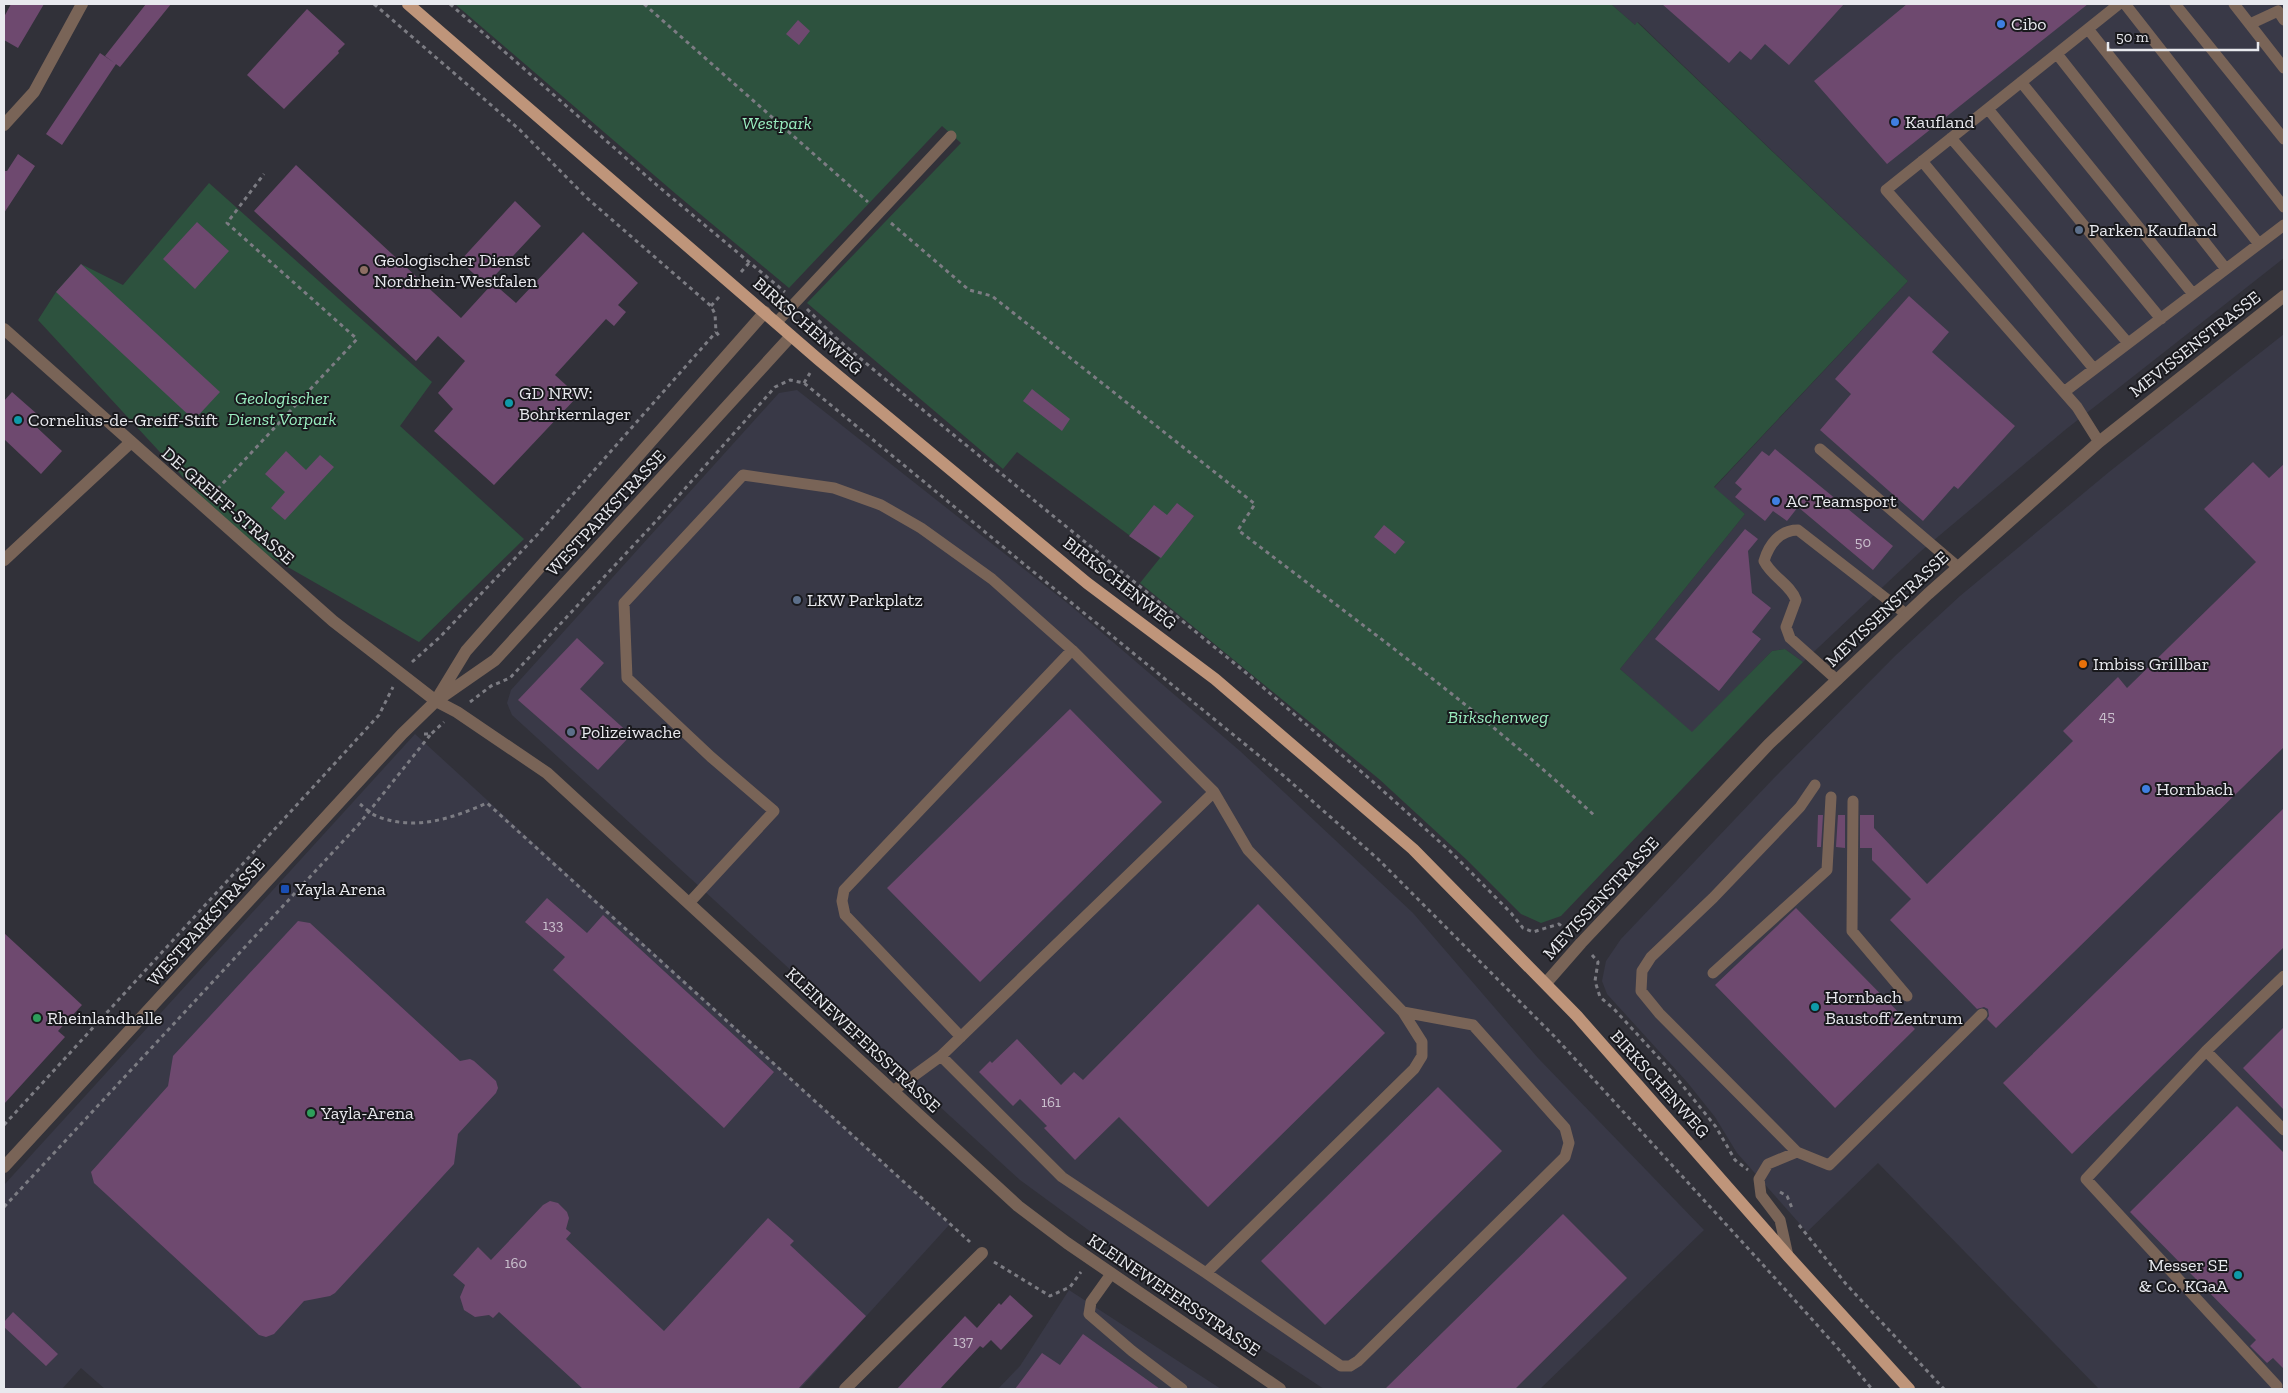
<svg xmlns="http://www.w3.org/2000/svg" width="2288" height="1393" font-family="'Zilla Slab',serif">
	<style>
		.built { fill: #393947 }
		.green { fill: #2d523e }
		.building { fill: #6e496f }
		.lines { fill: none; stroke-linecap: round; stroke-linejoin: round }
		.path { stroke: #7c7c83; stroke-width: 3; stroke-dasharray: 4 4; stroke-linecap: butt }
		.lane { stroke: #796457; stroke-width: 11 }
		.street { stroke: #796457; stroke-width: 12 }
		.primary { stroke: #bf957a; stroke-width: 12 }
		.shop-dot { fill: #3f7fe0; stroke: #19191d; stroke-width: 2 }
		.service-dot { fill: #5c6f8a; stroke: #19191d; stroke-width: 2 }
		.education-dot { fill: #8d6e63; stroke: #19191d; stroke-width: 2 }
		.culture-dot { fill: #0f9aa8; stroke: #19191d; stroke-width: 2 }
		.food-dot { fill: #e8710a; stroke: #19191d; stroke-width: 2 }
		.transit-dot { fill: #1a4fb4; stroke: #19191d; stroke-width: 2 }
		.leisure-dot { fill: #2e9e5b; stroke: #19191d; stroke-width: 2 }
		.labels { text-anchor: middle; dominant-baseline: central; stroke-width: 4; stroke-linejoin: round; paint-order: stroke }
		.number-label { font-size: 15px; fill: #cac1ce }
		.poi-label { font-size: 18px; fill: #e8e9ee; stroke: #19191d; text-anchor: start }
		.park-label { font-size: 18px; font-style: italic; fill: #99edbf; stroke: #19191d }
		.street-label { font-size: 18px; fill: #e8e9ee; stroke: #19191d }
	</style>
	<rect width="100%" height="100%" fill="#313139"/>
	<path class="built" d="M1611,4H2284V258L2065,430L1921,551L1803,662L1785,649L1772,651L1692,733L1620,669L1745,514L1714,488L1908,281L1638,22L1635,25Z
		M2284,334V1389H2099L1878,1163L1807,1232L1737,1153L1715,1117L1687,1082L1607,994L1602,981L1606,961L1621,939L1774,778L1896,655L1960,596L2109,472Z
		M797,390L1071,606L1240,751L1413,913L1538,1058L1704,1230L1540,1389H1324L1147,1273L1020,1180L512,715L507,703L511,690L779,393Z
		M415,734L950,1224L800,1389H105L81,1368L62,1389H4V1185Z
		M1069,1290L1221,1389H998L1020,1366Z"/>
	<path class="green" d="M455,4H1611L1635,25L1637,22L1908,281L1714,487L1745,514L1620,669L1692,732L1772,651L1785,649L1803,662L1561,916L1541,923L1521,914L1467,860L1379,779L1140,583L1160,558L1017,452L1003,469L807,303L961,143L942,126L789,288L676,194Z
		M209,183L432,382L400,426L524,539L419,642L242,541L38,320L56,292L81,264L123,285Z"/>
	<path class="building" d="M11,4H44L18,48L4,40V17Z
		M146,4H171L120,67L105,56Z
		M1662,4H1844L1789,65L1765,44L1751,60L1740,51L1729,63Z
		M1907,4H2088L1887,164L1814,81Z
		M307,9L345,44L338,51L339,53L284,109L247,75Z
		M798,20L810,31L799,45L786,34Z
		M100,53L116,64L62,145L46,134Z
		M18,154L35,166L4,213V171H7Z
		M296,165L461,318L493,283L516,303L583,232L638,283L618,305L626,312L614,326L606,319L555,375L578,396L494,485L434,431L453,409L438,393L465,361L438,336L416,361L254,211Z
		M515,201L541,226L486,285L460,261Z
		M197,222L229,251L195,289L163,259Z
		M81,264L220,392L194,420L56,292Z
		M1909,296L1949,332L1932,352L2015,426L1958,489L1954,486L1923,521L1820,430L1851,394L1835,379Z
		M1032,389L1070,419L1062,431L1023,401Z
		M12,392L37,414L30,421L62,451L41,474L4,439V401Z
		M1775,449L1893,546L1873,570L1798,507L1787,521L1773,511L1765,521L1735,497L1742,489L1735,483L1762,451L1769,456Z
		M286,451L306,470L320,455L334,467L285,520L271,508L285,492L265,474Z
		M2253,462L2269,478L2284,464V747L1996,1028L1987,1019L1989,1016L1988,1009L1984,1007L1977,1009L1890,920L1911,899L1872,860V848H1860V815H1874V828L1927,884L2073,741L2063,731L2118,677L2127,688L2256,562L2204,509Z
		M1177,503L1194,516L1161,558L1129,536L1154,505L1167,515Z
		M1384,525L1405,542L1395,554L1374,537Z
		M1745,529L1758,539L1748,551L1752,593L1771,608L1752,632L1761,639L1719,691L1655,639Z
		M577,638L604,663L580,689L631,735L598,770L518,700Z
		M1070,709L1162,802L980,982L887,888Z
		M2284,808V947L2072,1154L2003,1083Z
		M1818,815H1823L1821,847H1817Z
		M1838,815H1845V848L1836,847Z
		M547,898L587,933L603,915L774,1072L724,1128L553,970L565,957L525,922Z
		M1258,904L1385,1033L1208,1207L1119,1117L1075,1160L1044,1128L1047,1126L1020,1099L1013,1106L979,1072L990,1061L992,1063L1017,1039L1061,1085L1074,1072L1083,1080Z
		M1796,908L1915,1029L1835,1108L1715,985Z
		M298,921L310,923L460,1061L470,1059L474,1061L496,1081L498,1088L496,1093L458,1134L454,1164L335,1293L330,1296L304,1301L274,1334L266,1337L259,1335L94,1183L91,1172L168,1086L173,1056Z
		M4,933L82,1005L58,1031L65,1037L4,1104Z
		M2284,1027V1110L2243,1068Z
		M1438,1087L1502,1151L1325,1325L1261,1261Z
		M2237,1106L2284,1153V1369L2273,1358L2267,1363L2250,1346L2256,1340L2130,1212Z
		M550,1201L558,1203L567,1212L569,1218L566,1229L571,1233L566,1239L664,1331L768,1218L794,1241L790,1245L866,1316L798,1389H583L499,1312L493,1318L489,1315L475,1317L464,1310L460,1297L465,1285L453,1275L478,1247L491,1260L543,1205Z
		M1563,1214L1627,1278L1515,1389H1385Z
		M1010,1295L1033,1316L1001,1350L991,1340L983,1348L980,1346L940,1389H897L965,1316L977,1328L999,1303L1001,1305Z
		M13,1312L58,1354L46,1366L4,1327V1322Z
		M1083,1334L1160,1389H1015L1042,1353L1060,1365Z"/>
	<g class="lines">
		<path class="path" d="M374,4L520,130L587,198L711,306L715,314L716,332L721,338
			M450,4L659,187L785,292
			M644,4L868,202
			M891,223L969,290L992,296L1255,504L1238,530C1359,623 1483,712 1595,816
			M741,272L749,263
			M711,306L720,296
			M807,309L836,338L880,375L1245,672L1371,780L1451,852L1511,913L1523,928L1533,932L1559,924L1569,933
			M829,348L836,338
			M804,383L810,373
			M212,495L357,339L227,223L264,174
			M412,662L440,637L537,535L716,332
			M470,702L491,686L510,678L658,519L775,387L790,380L804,383L1030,569L1284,776L1378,859L1555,1037L1765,1267L1835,1345L1872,1389
			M424,734H431L444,722
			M360,804C365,808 372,815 379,817C416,831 453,818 487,803L970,1242
			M1592,955L1598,962L1595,981L1600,997L1614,1009L1670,1070L1716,1127L1735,1160L1748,1170
			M4,1125L379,715L393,687
			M1780,1192L1787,1196L1792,1208
			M4,1207L359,824L431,734
			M1799,1225L1846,1284L1944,1389
			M994,1262L1050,1296L1070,1287L1081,1272"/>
		<path class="lane" d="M2125,4L2284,207
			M2175,4L2284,139
			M2234,4L2284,68
			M2250,24L2278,11L2284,20
			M2088,29L2259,244
			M2057,54L2226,269
			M2021,82L2193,294
			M1988,109L2161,319
			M1951,138L2128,343
			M1922,161L2094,369
			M777,322L951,136
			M2064,392L2284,225
			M2099,442L2077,407L1886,190L2119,4
			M1820,449L1958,567
			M1837,680L1790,638L1786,627L1796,600C1790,584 1772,577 1764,561C1769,544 1780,530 1798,530L1906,614
			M1815,785L1800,807L1713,898L1651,957L1642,971L1641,991L1659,1013L1797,1152L1829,1165L1982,1014
			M1853,801L1852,931L1907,996
			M689,903L774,811L711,757L627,678L624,603L743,475L834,488L881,505L921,528L992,579L1072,650L1214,792L941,1056L893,1091
			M1713,973L1827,870L1831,797
			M2284,976L2206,1051L2284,1130
			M961,1037L845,915L842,901L844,890L1072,650
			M2206,1051L2086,1179L2277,1386
			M941,1056L1062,1177L1206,1273L1414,1069L1422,1056V1042L1403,1012L1248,850L1214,792
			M1788,1256L1780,1220L1761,1195L1759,1179L1768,1164L1797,1152
			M1206,1273L1341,1366H1350L1358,1361L1565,1157L1569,1143L1565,1128L1473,1025L1403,1012
			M1111,1274L1091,1302L1089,1314L1132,1351L1182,1389"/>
		<path class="street" d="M4,125L34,92L82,4
			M4,329L333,621L436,701L457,712L547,773L1018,1206L1067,1243L1280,1389
			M4,560L130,443
			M438,697L466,651L765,312
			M1546,983L1581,943L1769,744L1928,594L2099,442L2284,296
			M4,1167L402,734L436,701L495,660L791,336
			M845,1389L982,1253"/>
		<path class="primary" d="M408,4L819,360L1087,583L1215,679L1413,849L1577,1016L1788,1256L1909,1389"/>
	</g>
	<g class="shop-dot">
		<circle cx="2001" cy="24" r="5"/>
		<circle cx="1895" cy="122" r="5"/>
		<circle cx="1776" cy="501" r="5"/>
		<circle cx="2146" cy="789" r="5"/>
	</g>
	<g class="service-dot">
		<circle cx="2079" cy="230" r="5"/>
		<circle cx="797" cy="600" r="5"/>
		<circle cx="571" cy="732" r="5"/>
	</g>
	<circle class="education-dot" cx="364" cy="270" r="5"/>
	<g class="culture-dot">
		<circle cx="509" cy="403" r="5"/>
		<circle cx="18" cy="420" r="5"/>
		<circle cx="1815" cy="1007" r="5"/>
		<circle cx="2238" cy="1275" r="5"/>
	</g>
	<circle class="food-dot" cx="2083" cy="664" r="5"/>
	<rect class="transit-dot" x="280" y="884" width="10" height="10" rx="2.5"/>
	<g class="leisure-dot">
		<circle cx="37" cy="1018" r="5"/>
		<circle cx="311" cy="1113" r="5"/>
	</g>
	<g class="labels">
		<g class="number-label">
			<text x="1863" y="542">50</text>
			<text x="2107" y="716">45</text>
			<text x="553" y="925">133</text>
			<text x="1051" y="1102">161</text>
			<text x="516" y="1263">160</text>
			<text x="963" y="1341">137</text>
		</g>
		<g class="poi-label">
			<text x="2011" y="24">Cibo</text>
			<text x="1905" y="122">Kaufland</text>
			<text x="2089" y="230">Parken Kaufland</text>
			<text x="374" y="260">Geologischer Dienst<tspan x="374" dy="21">Nordrhein-Westfalen</tspan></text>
			<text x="519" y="393">GD NRW:<tspan x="519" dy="21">Bohrkernlager</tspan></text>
			<text x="28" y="420">Cornelius-de-Greiff-Stift</text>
			<text x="1786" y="501">AC Teamsport</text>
			<text x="807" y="600">LKW Parkplatz</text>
			<text x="2093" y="664">Imbiss Grillbar</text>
			<text x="581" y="732">Polizeiwache</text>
			<text x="2156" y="789">Hornbach</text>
			<text x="295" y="889">Yayla Arena</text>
			<text x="1825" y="997">Hornbach<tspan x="1825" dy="21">Baustoff Zentrum</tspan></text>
			<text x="47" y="1018">Rheinlandhalle</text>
			<text x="321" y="1113">Yayla-Arena</text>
			<text x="2228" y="1265" text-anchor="end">Messer SE<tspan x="2228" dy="21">&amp; Co. KGaA</tspan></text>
		</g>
		<g class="park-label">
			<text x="777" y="123">Westpark</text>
			<text x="282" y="398">Geologischer<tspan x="282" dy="21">Dienst Vorpark</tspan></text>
			<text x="1498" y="717">Birkschenweg</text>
		</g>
		<g class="street-label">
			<text transform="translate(808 326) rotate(41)">BIRKSCHENWEG</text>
			<text transform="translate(2195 344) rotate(-38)">MEVISSENSTRASSE</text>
			<text transform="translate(228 506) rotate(41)">DE-GREIFF-STRASSE</text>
			<text transform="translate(606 513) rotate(-47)">WESTPARKSTRASSE</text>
			<text transform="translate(1120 583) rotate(38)">BIRKSCHENWEG</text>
			<text transform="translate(1887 609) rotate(-43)">MEVISSENSTRASSE</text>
			<text transform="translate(1601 898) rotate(-47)">MEVISSENSTRASSE</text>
			<text transform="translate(206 922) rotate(-48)">WESTPARKSTRASSE</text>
			<text transform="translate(863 1040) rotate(43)">KLEINEWEFERSSTRASSE</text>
			<text transform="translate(1660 1084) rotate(48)">BIRKSCHENWEG</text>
			<text transform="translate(1174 1295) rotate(34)">KLEINEWEFERSSTRASSE</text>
		</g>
	</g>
	<rect width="2288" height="1393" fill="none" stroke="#e8e9ee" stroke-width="10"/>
	<path d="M2108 42v8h150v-8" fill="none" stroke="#e8e9ee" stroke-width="2.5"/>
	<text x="2116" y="42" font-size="15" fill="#e8e9ee" stroke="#19191d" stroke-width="4" paint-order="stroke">50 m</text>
</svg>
